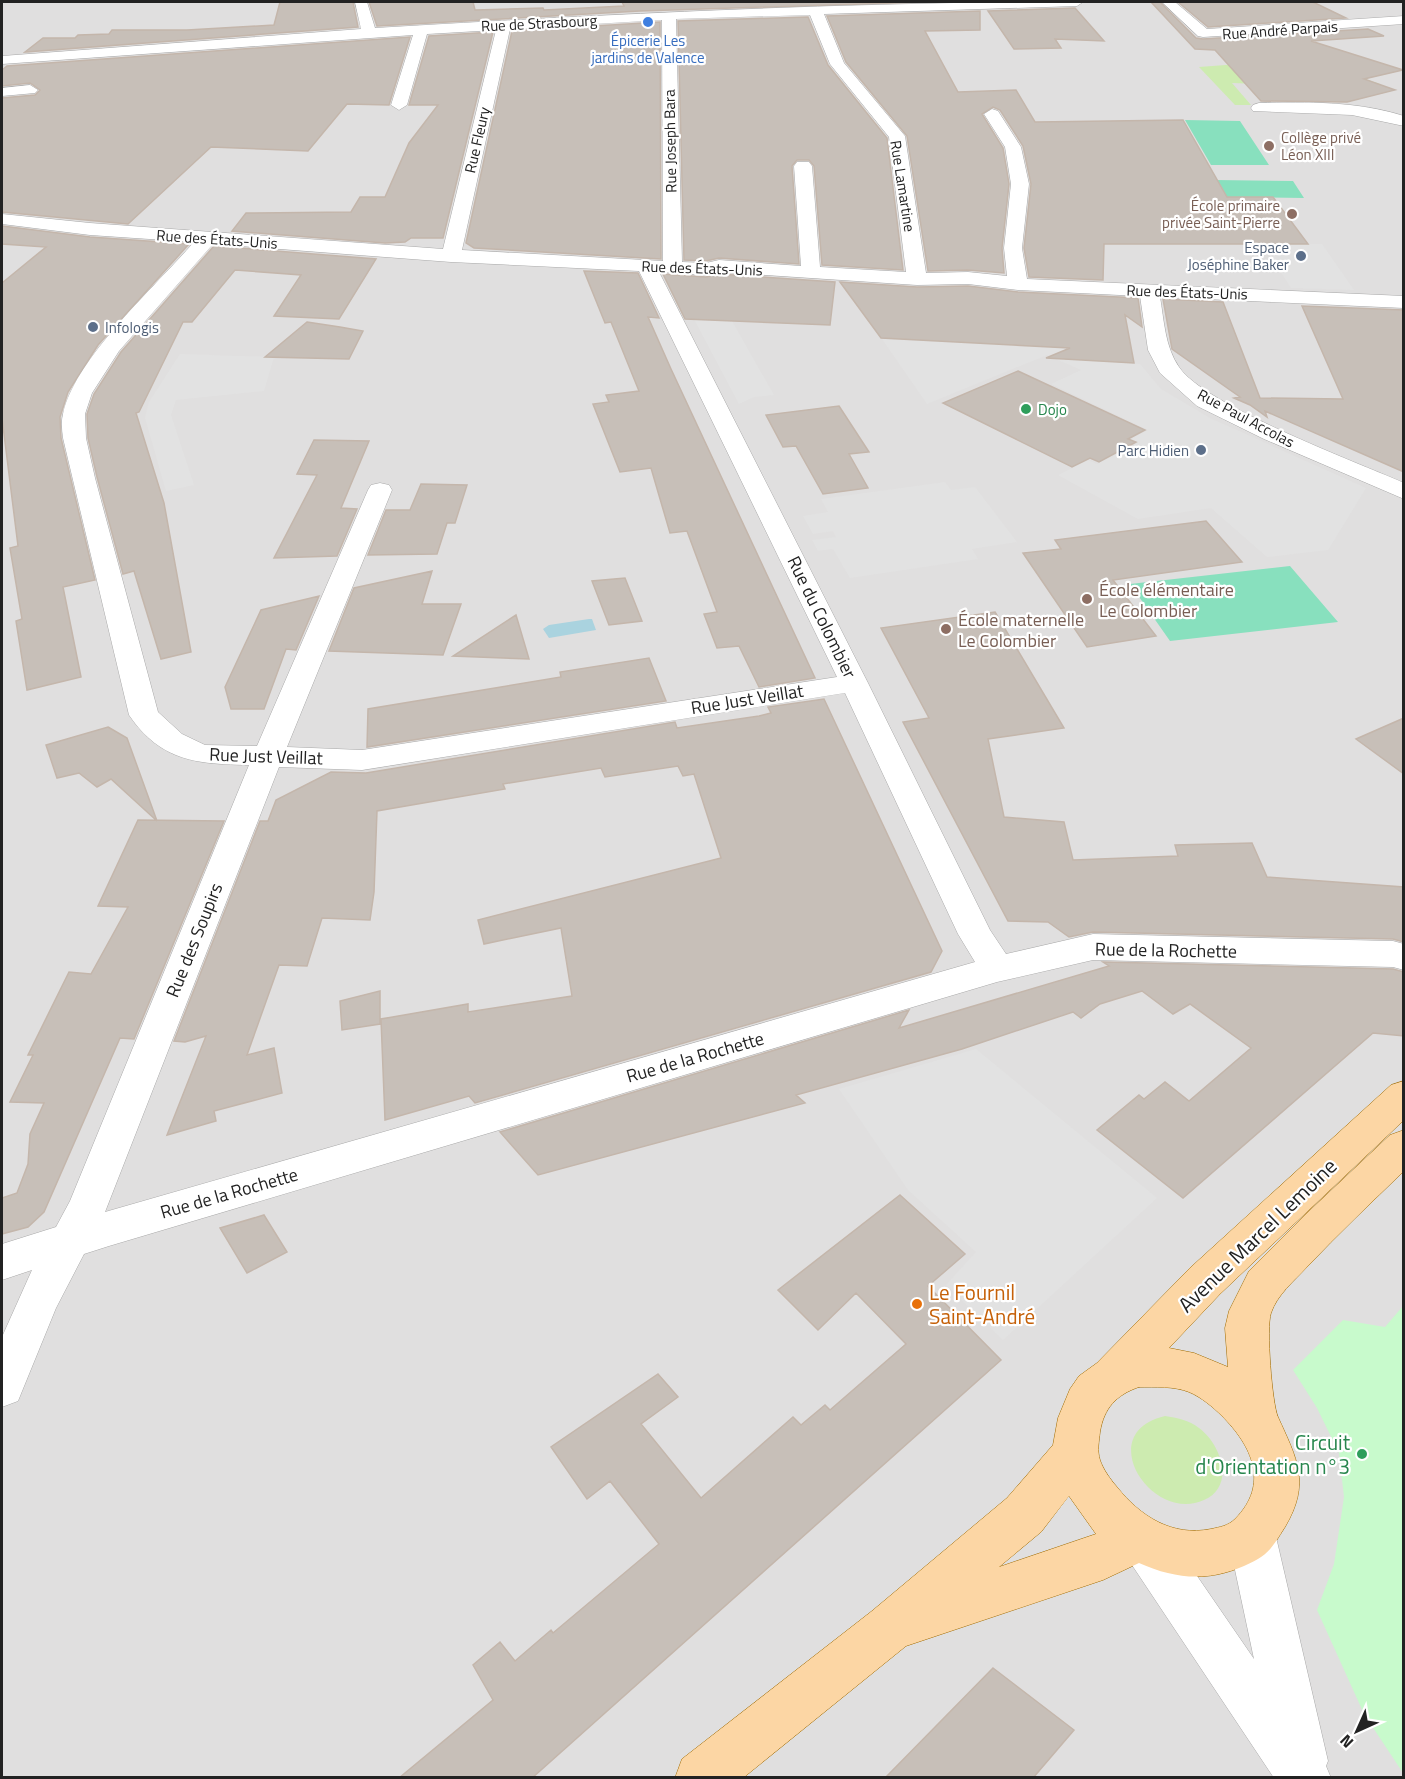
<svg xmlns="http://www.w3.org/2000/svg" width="1405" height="1779" font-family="'Titillium Web',sans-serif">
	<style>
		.residential { fill: #e0dfdf }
		.grass { fill: #cdebb0 }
		.park { fill: #c8facc }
		.pitch { fill: #88e0be }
		.parking { fill: #e2e2e2 }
		.water { fill: #aad3df }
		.building { fill: #c7bfb8; stroke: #c4b6ab; stroke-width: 1.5 }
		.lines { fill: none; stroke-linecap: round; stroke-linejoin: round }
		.minor-casing { stroke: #a9a9a9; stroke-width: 1 }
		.major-casing { stroke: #a06b00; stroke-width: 1 }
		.minor { fill: #fff; fill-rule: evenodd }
		.major { fill: #fcd6a4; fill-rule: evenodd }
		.shop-dot { fill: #3f7fe0; stroke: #fff; stroke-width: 2 }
		.education-dot { fill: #8d6e63; stroke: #fff; stroke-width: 2 }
		.service-dot { fill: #5c6f8a; stroke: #fff; stroke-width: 2 }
		.leisure-dot { fill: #2e9e5b; stroke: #fff; stroke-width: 2 }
		.food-dot { fill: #e8710a; stroke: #fff; stroke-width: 2 }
		.labels { text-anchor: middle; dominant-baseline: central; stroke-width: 4.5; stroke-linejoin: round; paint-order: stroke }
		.far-street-label { font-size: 15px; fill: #222; stroke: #fff }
		.far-shop-label { font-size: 15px; fill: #366cbe; stroke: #fff }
		.far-education-label { font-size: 15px; fill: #785e54; stroke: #fff; text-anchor: start }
		.far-service-label { font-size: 15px; fill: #4e5e75; stroke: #fff; text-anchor: end }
		.far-leisure-label { font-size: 15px; fill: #27864d; stroke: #fff; text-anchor: start }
		.education-label { font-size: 18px; fill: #785e54; stroke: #fff; text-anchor: start }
		.street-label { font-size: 18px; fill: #222; stroke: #fff }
		.near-street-label { font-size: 21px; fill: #222; stroke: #fff }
		.near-food-label { font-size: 21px; fill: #c56008; stroke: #fff; text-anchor: start }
		.near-leisure-label { font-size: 21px; fill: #27864d; stroke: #fff; text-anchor: end }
	</style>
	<rect width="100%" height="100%" fill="#f2efe9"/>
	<path class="residential" d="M2,2H1403V1777H2Z"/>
	<path class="grass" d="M1306,59L1380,84L1367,88L1232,83L1251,105H1235L1199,67Z
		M1165,1416C1177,1418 1189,1420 1199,1428C1221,1444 1236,1486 1204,1500C1152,1524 1092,1433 1165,1416Z"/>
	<path class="park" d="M1403,1306V1773L1364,1714L1317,1610L1334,1564L1344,1497L1339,1453L1317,1408L1293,1370L1343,1320L1385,1327Z"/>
	<path class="pitch" d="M1185,120L1240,121L1269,165H1211Z
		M1214,180L1293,181L1304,198L1223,197Z
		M1290,566L1338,622L1170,641L1130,584Z"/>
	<path class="parking" d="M1263,244H1322L1354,290L1291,288Z
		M694,319L732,321L774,395L754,397L739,404Z
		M882,339L1089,350L1092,361L1140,364L1161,389L1210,418L1366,488L1328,550L1267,557L1211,508L1138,519L1058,475L1088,460L1097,464L1138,443L1131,439L1148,430L1051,384L1081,370L1047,355L927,404Z
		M180,354L274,357L264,391L176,400L171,415L194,485L166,491L145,418L149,402Z
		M945,482L951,490L975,487L1017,542L972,549L978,559L850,578L833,549L818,551L812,540L836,537L833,531L813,534L803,516L828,512L821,499Z
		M976,1049L1157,1198L1003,1340L946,1285L976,1252L908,1190L839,1089Z"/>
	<path class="water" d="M589,619H592L596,630L549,638L543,629L549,625Z"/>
	<path class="building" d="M280,2H353L358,27L25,52L43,38H75L78,35L109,34L112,30H187L274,25Z
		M369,2H473L475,10L543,8L544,10L624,6L622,2H926L640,11L377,26Z
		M1151,2H1160L1196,38L1203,39L1368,29L1384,36L1311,41L1403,70L1364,79L1395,90L1347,102L1261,101L1215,50L1195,49Z
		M1178,2H1313L1346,18L1208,27Z
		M1075,8L1104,41L1055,39L1061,48L1014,49L988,11Z
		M980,11V30L925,31L958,92L1016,90L1035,122L1183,120L1227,197H1273L1308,244H1104L1103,280L1029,277L1024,248L1031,184L1023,146L1000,110L993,107L982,114L1003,148L1009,184L1002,248L1004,273L968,270L928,271L907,136L846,62L827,16Z
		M808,17L828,65L887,138L903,270L822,265L814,166L809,160H797L792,166L799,264L719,258L706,261L684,260L678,21Z
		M660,22L661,259L474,248L466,243L512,31Z
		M493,32L443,238H411L405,242L385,243L232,231L246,213L351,212L360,197H385L409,143L438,105H409L429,36Z
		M410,37L389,105L347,104L308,151L211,147L128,224L2,212V98L35,95L40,90L30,83L2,86V70L7,66Z
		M2,226L90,237L189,244L98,345L68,392L60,417L61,438L95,580L63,587L81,677L27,690L16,621L22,619L10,548L18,546L2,418V283L46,247L2,244Z
		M214,246L376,259L339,319L274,316L301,275L235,270L192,322H183L139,412L136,413L164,503L191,652L161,659L134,571L123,574L97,477L88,438L87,414L94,394L121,352Z
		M584,271L638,273L659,318L648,317L671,369L815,678L759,687L739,646L717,648L704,614L717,612L687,531L670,533L651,468L620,472L593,404L609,402L606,395L639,391L611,322L605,323Z
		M663,274L706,277L719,274L835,282L830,325L685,319Z
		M840,282L917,287L968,286L1018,292L1138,298L1142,327L1125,315L1134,363L1046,358L1070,348L881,338Z
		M1163,299L1223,302L1260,398L1343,399L1302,306L1404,310V472L1265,411L1267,417L1250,405L1234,398L1240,397L1172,349Z
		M307,322L340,327L363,331L349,359L265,357Z
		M1018,371L1145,430L1128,439L1136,442L1099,462L1090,458L1072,467L943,403Z
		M839,406L869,452L849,454L868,488L823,494L796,446L783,447L766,415Z
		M314,440L369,441L341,508L357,509L337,556L274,558L317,475L297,474Z
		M421,484L467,485L455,523H447L437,554L368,555L386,510H410Z
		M1206,521L1242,562L1113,580L1156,636L1087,647L1023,553L1061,549L1055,540Z
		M432,571L422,604H461L443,655L329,651L354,588Z
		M625,578L642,621L609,625L592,581Z
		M319,596L296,650L286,649L264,709H231L225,687L261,610Z
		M995,612L1064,728L988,739L1004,817L1064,822L1073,860L1178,856L1175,845L1252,843L1267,877L1404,887V942L1393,939L1093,932L1069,937L1048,922L1008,921L903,722L929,718L881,628Z
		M516,615L529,659L453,656Z
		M649,658L666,701L367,747L368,709L561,677L560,672Z
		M824,699L942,951L931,972L475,1103L469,1096L385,1120L381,1019L468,1004V1012L572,996L561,928L484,944L478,920L721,858L694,774L683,776L678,766L605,777L601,768L503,784L505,789L377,811L374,892L370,920L322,918L307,966L279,965L247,1055L274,1048L282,1093L214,1111L216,1121L167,1135L206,1036L185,1042L174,1041L260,821H268L276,800L331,772L366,773L675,722L677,728L759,716L771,713L768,707Z
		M1404,718V774L1356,739Z
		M108,727L127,738L157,821L111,779L97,787L79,773L57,778L46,745Z
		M138,820L224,821L134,1039L120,1038L44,1212L28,1227L2,1234V1198L17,1193L28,1164L30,1134L44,1103L10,1102L33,1055H28L69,972L91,974L128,907L98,906Z
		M1103,962L1393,969L1404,972V1036L1373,1033L1183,1198L1097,1130L1139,1095L1144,1099L1165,1082L1189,1101L1251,1048L1190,1004L1173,1014L1142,991L1100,1004L1081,1018L1073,1012L962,1049L796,1095L805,1103L538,1175L500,1132L909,1010L899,1028L1109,966Z
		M380,991V1024L342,1030L340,1001Z
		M900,1195L965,1254L928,1286L1001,1360L532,1778H399L493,1700L473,1665L500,1642L515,1661L551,1630L553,1633L659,1544L610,1481L587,1499L551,1447L658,1374L678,1397L641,1424L701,1498L793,1417L801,1425L825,1405L830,1410L906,1344L856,1293L818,1330L778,1290Z
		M264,1215L287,1252L247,1273L220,1228Z
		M993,1668L1074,1730L1033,1778H885Z"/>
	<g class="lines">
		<g class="minor-casing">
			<path id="minor" d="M355,2H367L375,28C611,14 847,2 1083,2L1077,6L824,14L844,63L905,136L926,273L968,272L1007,276L1004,248L1011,184L1005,147L984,114L992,109L998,111L1021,147L1029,184L1022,248L1027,279L1404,296V308L1160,297C1164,320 1165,347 1179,367C1204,405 1356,462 1404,483V499L1264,439L1197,406L1160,373L1148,350L1140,296L1018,290L968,284L917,285L719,272L706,275L659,272L868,683L990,930L1006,954L1093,934L1393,941L1404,944V970L1393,967L1093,960L997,982L109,1246L84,1254L56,1308L18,1401L2,1407V1337L32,1270L2,1280V1244L56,1227L70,1201L249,765C198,764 161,762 129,715L63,438C62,430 61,422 63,414C75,358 156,286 194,242L90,235L2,224V214L90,223L443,249L496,30L427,34L407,105L399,110L391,105L413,35L2,64V56L361,29ZM810,15L830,64L889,137L906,272L820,267L812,166L809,162H797L794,166L801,266L719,260L706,263L682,262L676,19ZM662,20L663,261L462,250L510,29ZM213,244L451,262L639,271L837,677L362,750L287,747L392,490L389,485L380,483L371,485L368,490L257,746L205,745L182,734L158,712L95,478L86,438L85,414L92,393L119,351ZM845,693L958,934L975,962L105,1212L279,767L362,770Z
				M1162,2H1175L1207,29L1404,16V24L1203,37L1198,36Z
				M30,85L38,90L35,93L2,96V88Z
				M1259,103C1307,102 1357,101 1404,116V126L1352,115L1253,111L1251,108L1253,105Z
				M1252,1513L1269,1520L1276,1537L1328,1761L1326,1766L1331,1778H1274L1128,1559L1121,1542L1128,1525L1145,1518L1162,1525L1254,1659L1228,1537L1235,1520Z"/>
		</g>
		<g class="major-casing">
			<path id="major" d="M1404,1081V1120L1220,1294L1169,1348L1194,1353L1228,1367L1225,1328L1229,1311L1249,1271L1305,1215L1390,1135L1404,1130V1171C1371,1203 1338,1234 1307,1267C1294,1281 1277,1295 1271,1313C1266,1327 1272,1404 1278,1417C1297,1459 1311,1483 1285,1527C1271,1549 1269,1555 1244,1566C1207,1582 1175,1579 1139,1563L1103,1580L906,1646L743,1778H675L682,1759L872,1611L1007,1498L1053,1445L1058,1418L1070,1389L1079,1376L1097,1363L1190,1268L1391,1085ZM1139,1387C1155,1387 1174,1386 1189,1392C1201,1397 1213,1407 1222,1416C1252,1446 1270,1484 1235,1519C1228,1526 1220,1527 1211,1529C1172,1537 1140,1516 1117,1487C1110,1479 1103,1469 1100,1460C1097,1451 1099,1441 1100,1432C1104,1408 1116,1395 1139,1387ZM1069,1496L1096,1534L999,1567L1041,1532Z"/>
		</g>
		<use href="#minor" class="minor"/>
		<use href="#major" class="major"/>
	</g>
	<circle class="shop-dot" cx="648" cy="22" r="6"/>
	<g class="education-dot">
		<circle cx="1269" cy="146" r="6"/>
		<circle cx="1292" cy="214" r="6"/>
		<circle cx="1087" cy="599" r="6"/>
		<circle cx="946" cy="629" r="6"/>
	</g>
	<g class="service-dot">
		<circle cx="1301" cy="256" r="6"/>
		<circle cx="93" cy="327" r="6"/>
		<circle cx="1201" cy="450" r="6"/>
	</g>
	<g class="leisure-dot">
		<circle cx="1026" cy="409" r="6"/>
		<circle cx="1362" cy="1454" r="6"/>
	</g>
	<circle class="food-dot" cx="917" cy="1304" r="6"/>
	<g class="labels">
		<g class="far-street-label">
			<text transform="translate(539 23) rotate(-3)">Rue de Strasbourg</text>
			<text transform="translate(1280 30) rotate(-4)">Rue André Parpais</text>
			<text transform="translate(477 140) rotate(-77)">Rue Fleury</text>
			<text transform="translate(670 141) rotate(-91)">Rue Joseph Bara</text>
			<text transform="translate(903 186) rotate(81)">Rue Lamartine</text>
			<text transform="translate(217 239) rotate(4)">Rue des États-Unis</text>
			<text transform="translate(702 268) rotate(2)">Rue des États-Unis</text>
			<text transform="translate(1187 292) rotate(2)">Rue des États-Unis</text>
			<text transform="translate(1246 418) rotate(28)">Rue Paul Accolas</text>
		</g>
		<g class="far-shop-label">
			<text x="648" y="40">Épicerie Les<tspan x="648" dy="17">jardins de Valence</tspan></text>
		</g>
		<g class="far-education-label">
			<text x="1281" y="137">Collège privé<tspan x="1281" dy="17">Léon XIII</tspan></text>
			<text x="1280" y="205" text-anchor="end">École primaire<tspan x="1280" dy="17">privée Saint-Pierre</tspan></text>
		</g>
		<g class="far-service-label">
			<text x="1289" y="247">Espace<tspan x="1289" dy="17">Joséphine Baker</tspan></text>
			<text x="105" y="327" text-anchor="start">Infologis</text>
			<text x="1189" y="450">Parc Hidien</text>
		</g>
		<g class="far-leisure-label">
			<text x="1038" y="409">Dojo</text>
		</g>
		<g class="education-label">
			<text x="1099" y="589">École élémentaire<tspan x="1099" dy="21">Le Colombier</tspan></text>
			<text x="958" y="619">École maternelle<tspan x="958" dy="21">Le Colombier</tspan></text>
		</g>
		<g class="street-label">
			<text transform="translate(822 617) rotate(64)">Rue du Colombier</text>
			<text transform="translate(747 699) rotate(-9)">Rue Just Veillat</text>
			<text transform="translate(266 756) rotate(2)">Rue Just Veillat</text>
			<text transform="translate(194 940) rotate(-68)">Rue des Soupirs</text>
			<text transform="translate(1166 950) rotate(1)">Rue de la Rochette</text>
			<text transform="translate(695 1057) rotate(-16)">Rue de la Rochette</text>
			<text transform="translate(229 1193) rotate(-16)">Rue de la Rochette</text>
		</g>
		<g class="near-street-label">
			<text transform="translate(1257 1235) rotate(-44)">Avenue Marcel Lemoine</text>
		</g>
		<g class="near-food-label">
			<text x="929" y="1292">Le Fournil<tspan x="929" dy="24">Saint-André</tspan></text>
		</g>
		<g class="near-leisure-label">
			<text x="1350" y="1442">Circuit<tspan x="1350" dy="24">d'Orientation n°3</tspan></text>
		</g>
	</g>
	<rect width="1405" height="1779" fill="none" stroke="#222222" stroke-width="6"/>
	<g transform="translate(1357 1731) rotate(225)" stroke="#ffffff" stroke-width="4.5" paint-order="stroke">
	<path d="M0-4.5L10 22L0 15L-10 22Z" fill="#222222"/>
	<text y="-9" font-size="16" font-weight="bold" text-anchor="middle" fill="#222222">N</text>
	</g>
</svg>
